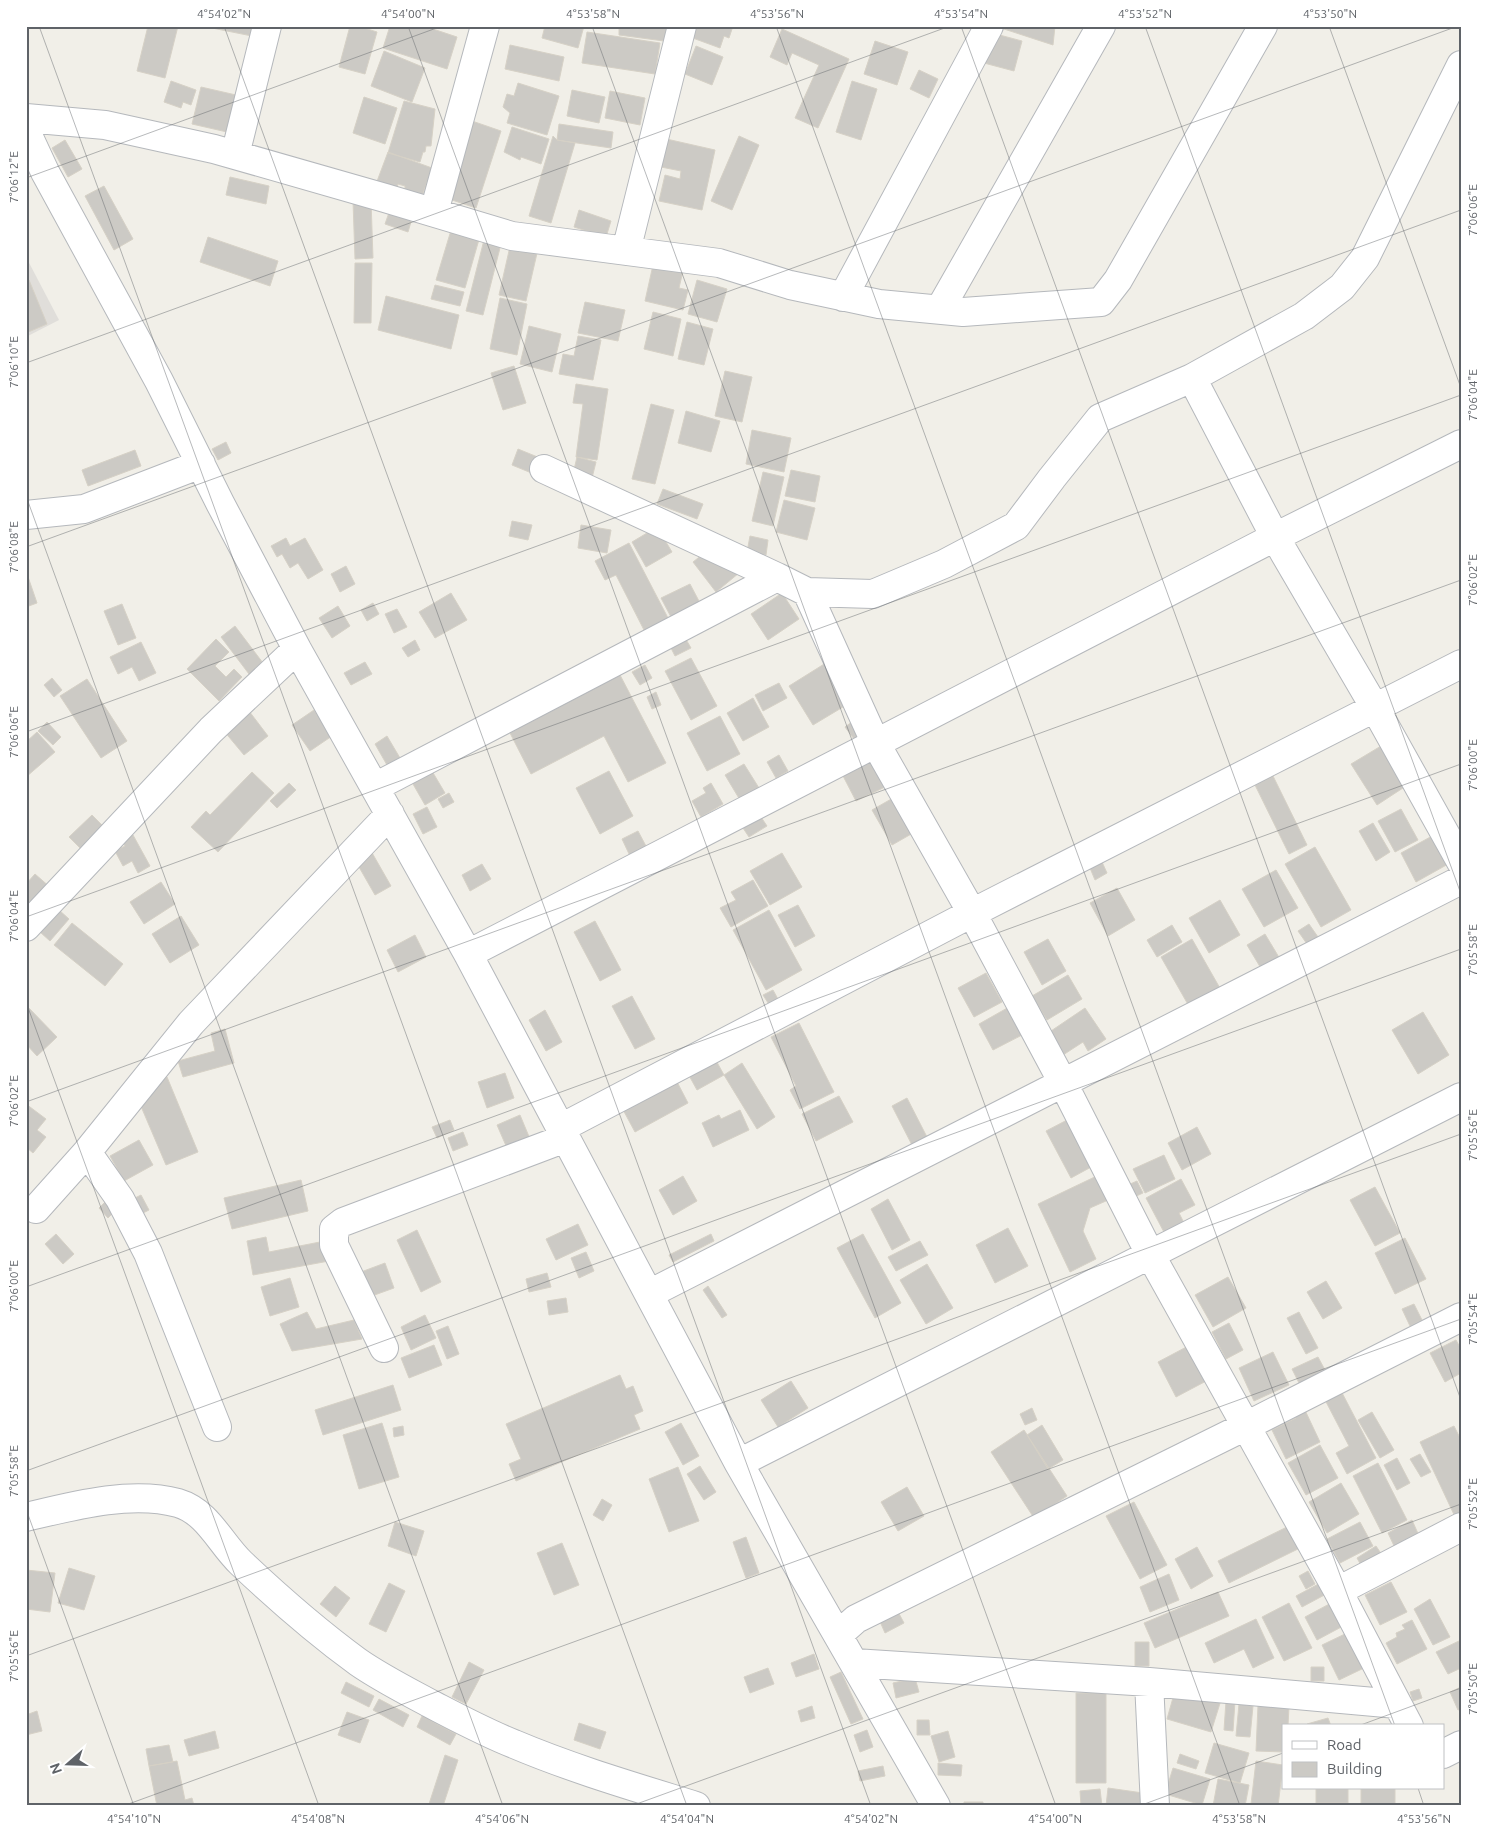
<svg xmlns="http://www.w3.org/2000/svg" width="1487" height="1832" font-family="Ubuntu,sans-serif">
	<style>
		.industrial { fill: #e0deda }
		.building { fill: #cccac5; stroke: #d6d1c6 }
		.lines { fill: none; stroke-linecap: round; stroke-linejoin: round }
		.minor-casing { stroke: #b5b8bc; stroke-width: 30 }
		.minor { stroke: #fff; stroke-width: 28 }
		.ticks { fill: none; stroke: #5f6368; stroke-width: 1; stroke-opacity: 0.45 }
		.neatline { fill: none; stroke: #5f6368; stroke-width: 2 }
		.ticks-label { font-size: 12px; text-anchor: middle; fill: #5f6368 }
	</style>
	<rect width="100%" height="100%" fill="#f1efe8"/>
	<path class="industrial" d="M26,257L59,320L26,337Z"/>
	<path class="building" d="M148,26H178L165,78L137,71Z
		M202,26H259L257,37Z
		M350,26H358L377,32L365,74L339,67Z
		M390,26H424L457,37L447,69L383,48Z
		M545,26H584L578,48L542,38Z
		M619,26H667L664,41L619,35Z
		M694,26H733L729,38L724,36L720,48L690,37Z
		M1005,26H1055L1053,45L1004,29Z
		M782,29L849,59L818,128L795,118L819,65L792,53L787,65L770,57Z
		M587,32L660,43L655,74L582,63Z
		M992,33L1022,41L1014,71L984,63Z
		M875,41L908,52L897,85L864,74Z
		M510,45L564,57L559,81L505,69Z
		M696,46L723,57L712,85L685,74Z
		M384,51L425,68L412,102L371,86Z
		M919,70L938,79L929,98L910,89Z
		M171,81L196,90L191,105L183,102L181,108L164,102Z
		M852,81L877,89L861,140L836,132Z
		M518,83L559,96L547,135L507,123L510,113L503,107L507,94L514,96Z
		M201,87L236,95L227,132L192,124Z
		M572,90L605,97L599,123L567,116Z
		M610,91L645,98L640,125L605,118Z
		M364,97L397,108L385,144L353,133Z
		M404,101L435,109L431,146H426L425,152H423L420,162L388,153Z
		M472,121L501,131L476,208L446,198Z
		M559,124L613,132L611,148L557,140Z
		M512,127L549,139L541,164L521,157L520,160L504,152Z
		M553,136L557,140L575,143L551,223L529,216Z
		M739,136L759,145L732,210L711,201Z
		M662,138L715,150L702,210L659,201L665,175L680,179L681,171L656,166Z
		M65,140L82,169L68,177L52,148Z
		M388,152L432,168L421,199L405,193V186L398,184L396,191L376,184Z
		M230,177L269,186L266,204L226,195Z
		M104,186L133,239L114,250L85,196Z
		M371,200L373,258L355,259L353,201Z
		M391,207L413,215L408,232L385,224Z
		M579,210L611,221L606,237L574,227Z
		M452,227L480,236L465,288L436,280Z
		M208,237L278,261L270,286L200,262Z
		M484,240L501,244L483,315L466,311Z
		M511,242L538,249L526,301L499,295Z
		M355,263H372L371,323H354Z
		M653,265L683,271L679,288L688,290L683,310L645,301Z
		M29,280L47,324L26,333V281Z
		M697,280L727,289L717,322L688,314Z
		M435,285L464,292L460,306L431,299Z
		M386,296L459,315L451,349L378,330Z
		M500,298L527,304L517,355L490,349Z
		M585,302L625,310L618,341L578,333Z
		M653,312L681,319L673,356L644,349Z
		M687,322L713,329L704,365L678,359Z
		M529,326L561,334L552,372L520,364Z
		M578,336L601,340L593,380L559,374L563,354L574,356Z
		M514,366L526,403L503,410L491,373Z
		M725,371L752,377L742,422L715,416Z
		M576,384L608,389L597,460L576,457L583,404L573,403Z
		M651,404L674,410L655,484L632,479Z
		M686,411L720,421L711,452L678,443Z
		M752,430L791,438L784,472L746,464Z
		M226,442L231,453L218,460L212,449Z
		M518,449L540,458L534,474L512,465Z
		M135,450L141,466L88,486L82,470Z
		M577,457L596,462L592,478L573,474Z
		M791,470L820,476L815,502L785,496Z
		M763,472L784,477L773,526L752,521Z
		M663,489L703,504L697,519L657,504Z
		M784,500L815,508L807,540L776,532Z
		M512,521L532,525L528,540L509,536Z
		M581,525L611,530L607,553L578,548Z
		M657,527L672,552L646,567L632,542Z
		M750,536L768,540L766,555L747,552Z
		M286,538L290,546L305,538L323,570L308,579L298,563L290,568L282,554L277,557L271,546Z
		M629,543L668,618L644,630L616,575L605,580L595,561Z
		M708,550L739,573L716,592L693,562Z
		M346,566L355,584L340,592L331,574Z
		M26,571L37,603L26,607Z
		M690,584L700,603L671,617L661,598Z
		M451,593L467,620L435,638L419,612Z
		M782,593L799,619L768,640L751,614Z
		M373,603L379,614L367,621L361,610Z
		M122,604L136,638L118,645L104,611Z
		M338,606L350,626L332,638L319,618Z
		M397,609L407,627L394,633L385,614Z
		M235,626L263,663L249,674L221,637Z
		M684,636L691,648L675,656L669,644Z
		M216,639L229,652L215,666L226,677L234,669L242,677L219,701L187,669Z
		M415,640L420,650L408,657L402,648Z
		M141,642L156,673L139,681L132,667L118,674L110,657Z
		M691,658L717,706L691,720L665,671Z
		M829,661L853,701L813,725L789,686Z
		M365,662L372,674L351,685L344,673Z
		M645,665L652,678L640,685L632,672Z
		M620,675L666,763L628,782L604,736L531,774L510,733Z
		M52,678L62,690L54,697L44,685Z
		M87,679L127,741L101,758L60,696Z
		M779,683L787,698L763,711L755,695Z
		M656,692L661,705L652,709L647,697Z
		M753,698L769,727L743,741L727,713Z
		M314,710L332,736L310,751L292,725Z
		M249,711L268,736L244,755L224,731Z
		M720,716L740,754L707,771L687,733Z
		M856,719L865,731L854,739L845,727Z
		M47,722L61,737L53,745L38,731Z
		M37,732L55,752L26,777V742Z
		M387,736L400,758L387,765L375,744Z
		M1381,746L1406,786L1377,805L1351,764Z
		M779,755L788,771L776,778L767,762Z
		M874,759L887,786L856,801L842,774Z
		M744,764L759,788L740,800L725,775Z
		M429,766L445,793L425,805L409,777Z
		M609,771L633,816L600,834L576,788Z
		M252,772L274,793L218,852L191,827L206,811L210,815Z
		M1273,776L1307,845L1289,854L1255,785Z
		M289,783L296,790L277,808L270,801Z
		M711,783L723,804L701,817L692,801L706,793L703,788Z
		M449,793L454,802L443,808L438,799Z
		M893,798L913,833L892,845L872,810Z
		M427,807L437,827L423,834L413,814Z
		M1401,809L1418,840L1395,852L1378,821Z
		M92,815L105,828L82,850L69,837Z
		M761,817L767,826L749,837L743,828Z
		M1373,823L1390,852L1376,861L1359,831Z
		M638,831L647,848L630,856L622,839Z
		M133,835L150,866L138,873L132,861L123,866L115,851L125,846L122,841Z
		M1434,835L1450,863L1416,882L1401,853Z
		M1315,847L1351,910L1321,927L1285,864Z
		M371,851L391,886L375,895L355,860Z
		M782,853L802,887L770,905L750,871Z
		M1102,862L1107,873L1095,880L1090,868Z
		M482,864L491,879L470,891L462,875Z
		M1276,870L1298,908L1264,927L1242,889Z
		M35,874L51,888L35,906L26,898V884Z
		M753,880L768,906L731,927L720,908L736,900L731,892Z
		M161,882L175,904L144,924L130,902Z
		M1117,888L1135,920L1108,936L1090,903Z
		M1220,900L1240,935L1209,953L1189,918Z
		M798,905L815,936L795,947L778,915Z
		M59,910L69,919L50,941L40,932Z
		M769,910L802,970L766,990L733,930Z
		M181,916L199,945L170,963L152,934Z
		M595,921L621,970L600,981L574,932Z
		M72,923L123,964L105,986L54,945Z
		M1309,924L1318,937L1307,944L1298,931Z
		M1172,925L1182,942L1157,957L1147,940Z
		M1265,934L1280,959L1262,970L1247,945Z
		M415,935L426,957L398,972L387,950Z
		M1048,939L1066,971L1042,985L1024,952Z
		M1192,939L1221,990L1190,1008L1161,957Z
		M986,973L1002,1002L974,1017L958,988Z
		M1068,975L1082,999L1047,1020L1032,996Z
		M773,990L779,1001L770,1006L763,995Z
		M632,996L655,1039L635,1049L612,1006Z
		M26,1005L57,1037L37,1056L26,1044Z
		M1009,1007L1024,1034L993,1050L979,1024Z
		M1085,1008L1106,1039L1088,1051L1083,1042L1063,1055L1048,1033Z
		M545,1010L562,1042L546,1051L529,1020Z
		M1423,1012L1449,1055L1418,1074L1392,1030Z
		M799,1023L834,1092L800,1109L790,1090L796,1086L771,1037Z
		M225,1029L234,1063L183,1077L178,1061L215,1051L211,1033Z
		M713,1055L724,1075L697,1090L686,1070Z
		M742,1063L775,1117L757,1129L724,1075Z
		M505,1073L514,1098L487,1108L478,1082Z
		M167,1077L198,1152L166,1165L140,1104Z
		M675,1078L688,1103L635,1132L621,1106Z
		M839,1096L853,1122L816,1141L802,1114Z
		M907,1098L928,1139L913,1147L892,1106Z
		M26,1104L46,1119L37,1130L46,1137L33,1153L26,1147Z
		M740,1110L749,1130L713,1147L702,1123L719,1115L721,1119Z
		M520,1115L530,1139L507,1148L497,1125Z
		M1069,1119L1093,1166L1071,1178L1046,1131Z
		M450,1120L454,1130L437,1138L432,1127Z
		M1197,1127L1211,1154L1182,1170L1168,1143Z
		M463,1132L468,1145L453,1151L448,1138Z
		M139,1140L153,1165L124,1181L110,1156Z
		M1164,1155L1175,1179L1145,1193L1133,1169Z
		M1103,1173L1115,1197L1090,1208L1083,1231L1096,1259L1070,1272L1038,1204Z
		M683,1176L697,1201L673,1215L659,1190Z
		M1181,1179L1195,1205L1179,1213L1184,1223L1165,1234L1146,1198Z
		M301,1180L308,1211L232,1229L224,1198Z
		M1137,1181L1143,1193L1134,1197L1128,1185Z
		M1375,1187L1400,1233L1375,1246L1350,1200Z
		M141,1195L149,1210L141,1214L133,1199Z
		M108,1199L117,1209L108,1218L99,1208Z
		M888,1199L910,1240L892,1250L871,1209Z
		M578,1224L588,1245L556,1260L546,1239Z
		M1008,1228L1028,1266L995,1283L976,1245Z
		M417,1230L441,1282L421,1292L397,1240Z
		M56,1234L74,1254L63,1264L45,1244Z
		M711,1234L714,1241L673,1262L669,1255Z
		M863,1234L901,1303L875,1318L837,1248Z
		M266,1237L269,1252L325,1241L329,1261L253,1275L247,1241Z
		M1405,1238L1426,1279L1395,1294L1375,1253Z
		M920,1241L928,1255L896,1271L888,1257Z
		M586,1252L594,1271L579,1278L571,1258Z
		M385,1263L394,1288L369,1297L361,1272Z
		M927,1264L953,1308L926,1324L900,1280Z
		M547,1273L551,1287L529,1292L526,1279Z
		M1228,1277L1246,1308L1213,1327L1195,1295Z
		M290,1278L299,1307L270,1316L261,1287Z
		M1326,1281L1342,1308L1323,1319L1307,1292Z
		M708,1286L727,1315L722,1318L703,1290Z
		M566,1298L568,1312L549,1315L547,1301Z
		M1414,1304L1422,1320L1410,1326L1402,1309Z
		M307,1312L316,1329L354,1320L362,1339L292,1351L280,1324Z
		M1299,1312L1318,1348L1306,1354L1287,1318Z
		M425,1315L436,1338L411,1350L401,1327Z
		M1229,1323L1243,1350L1226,1359L1212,1332Z
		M448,1326L459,1354L447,1359L436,1331Z
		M1456,1340L1461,1349V1373L1445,1382L1430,1353Z
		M1192,1344L1210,1379L1176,1397L1158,1362Z
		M434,1345L442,1365L409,1378L401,1358Z
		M1273,1352L1289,1385L1254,1401L1239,1368Z
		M1318,1357L1325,1370L1299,1383L1292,1369Z
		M620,1375L626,1389L633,1386L643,1411L634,1415L640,1429L516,1481L509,1464L521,1459L506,1424Z
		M791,1381L808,1408L778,1427L761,1400Z
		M393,1385L401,1410L323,1435L315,1410Z
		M1339,1387L1376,1458L1347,1474L1336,1453L1349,1446L1323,1396Z
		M1303,1406L1320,1442L1286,1459L1272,1430L1296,1418L1293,1410Z
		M1032,1408L1037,1420L1025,1425L1020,1414Z
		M1372,1412L1394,1450L1380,1458L1358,1420Z
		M382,1423L399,1477L359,1489L343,1435Z
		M681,1423L699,1456L683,1465L665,1432Z
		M1042,1425L1063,1460L1048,1469L1027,1435Z
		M403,1426L404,1435L394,1437L393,1428Z
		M1454,1426L1461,1440V1519L1457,1521L1420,1442Z
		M1024,1430L1067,1496L1034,1518L991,1452Z
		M1320,1445L1338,1478L1306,1495L1288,1463Z
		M1420,1454L1431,1472L1421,1477L1410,1459Z
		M1397,1458L1410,1483L1397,1490L1384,1465Z
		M1378,1463L1407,1520L1382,1533L1353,1476Z
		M700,1466L716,1492L704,1500L687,1474Z
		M678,1467L699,1521L669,1532L649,1479Z
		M1341,1483L1359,1514L1327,1533L1309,1502Z
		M907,1487L924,1516L898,1531L881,1502Z
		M602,1499L612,1505L603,1521L593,1515Z
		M1134,1502L1167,1565L1140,1579L1106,1516Z
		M1412,1520L1420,1538L1396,1550L1388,1533Z
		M395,1522L424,1531L416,1556L388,1546Z
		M1360,1522L1373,1546L1340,1563L1327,1539Z
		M1291,1525L1302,1547L1229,1583L1218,1561Z
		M746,1537L759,1573L746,1578L733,1542Z
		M562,1543L579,1585L554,1595L537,1553Z
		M1376,1546L1382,1555L1362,1567L1357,1558Z
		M1197,1547L1213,1576L1191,1589L1175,1559Z
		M69,1568L95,1576L84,1610L58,1603Z
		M26,1570L55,1573L50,1612L26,1609Z
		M1308,1571L1315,1584L1306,1589L1299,1576Z
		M1169,1574L1179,1600L1150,1612L1140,1587Z
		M1324,1581L1330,1592L1302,1607L1296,1596Z
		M1391,1582L1407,1612L1380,1625L1365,1595Z
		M389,1583L405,1591L386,1632L369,1624Z
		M335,1586L350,1598L336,1617L320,1604Z
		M1218,1592L1229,1616L1155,1648L1144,1623Z
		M1430,1599L1450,1637L1433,1645L1414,1609Z
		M1333,1602L1345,1625L1317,1640L1305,1617Z
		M1289,1603L1312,1648L1284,1661L1262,1617Z
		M896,1608L904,1623L885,1633L878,1617Z
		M1256,1619L1274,1658L1253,1668L1244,1649L1214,1663L1205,1643Z
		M1412,1620L1427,1649L1397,1664L1386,1643L1397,1637L1396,1633L1405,1629L1402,1625Z
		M1347,1633L1364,1668L1339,1680L1322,1645Z
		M1461,1640V1668L1448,1674L1436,1652Z
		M1135,1642H1149V1666H1135Z
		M814,1654L819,1669L796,1677L791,1663Z
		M469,1662L484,1670L466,1704L452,1697Z
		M1311,1667H1324V1681H1311Z
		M768,1668L774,1684L750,1693L744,1677Z
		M841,1672L863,1719L851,1724L830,1677Z
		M915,1678L919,1692L896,1698L893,1683Z
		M346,1682L374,1696L369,1707L341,1693Z
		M1176,1687L1221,1700L1211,1732L1167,1719Z
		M1461,1687V1709L1458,1710L1450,1692Z
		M1419,1689L1422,1698L1413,1701L1410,1692Z
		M1076,1693H1106V1783H1076Z
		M379,1699L409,1715L403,1727L373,1710Z
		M1226,1701H1235L1233,1731L1224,1730Z
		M1239,1704L1253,1706L1250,1737L1236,1736Z
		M1258,1705L1289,1706L1288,1726H1283V1752L1256,1751Z
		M812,1706L815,1718L801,1722L798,1711Z
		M37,1711L42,1731L26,1735V1715Z
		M347,1712L369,1720L360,1743L338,1735Z
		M422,1716L456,1734L450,1745L417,1727Z
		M1328,1718L1331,1726H1307V1724Z
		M917,1720H929L930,1735H917Z
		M579,1723L606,1732L600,1749L574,1740Z
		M867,1730L873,1747L860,1752L854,1735Z
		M215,1731L219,1748L189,1756L184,1740Z
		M948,1731L955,1757L939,1762L931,1736Z
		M1214,1743L1249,1753L1240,1783L1205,1773Z
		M169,1745L173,1762L149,1766L146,1749Z
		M1180,1754L1199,1761L1196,1769L1177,1763Z
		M445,1755L458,1760L443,1806H433L429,1804Z
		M177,1761L185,1800L192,1798L194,1806H157L149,1766Z
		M1256,1761L1283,1765L1278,1806L1251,1804Z
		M938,1763L962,1765L961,1776L938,1775Z
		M883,1766L885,1776L860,1781L858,1771Z
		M1173,1768L1210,1779L1202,1805L1165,1794Z
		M1218,1779L1249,1785L1245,1806H1213Z
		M1108,1788L1143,1793L1141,1806H1106Z
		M1316,1788H1348V1803H1316Z
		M1361,1788H1395V1806H1361Z
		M1100,1789L1102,1806H1081L1080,1791Z
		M964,1802H983V1806H964Z"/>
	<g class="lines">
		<g class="minor-casing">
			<path id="minor" d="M26,118L105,125L214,149L385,198L512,236L719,263L790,285L879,304L963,312L1101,302L1118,280L1263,26
				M26,131L45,172L159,381L220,503L297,649L468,954L738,1462L936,1806
				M235,155L267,26
				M434,212L485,26
				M626,251L682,26
				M843,297L989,26
				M940,309L1101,26
				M1192,378L1275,537L1375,708L1461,862
				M544,469L777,577L807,592L873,594L944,564L1016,526L1052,478L1100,418L1192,378L1304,316L1342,287L1365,258L1461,65
				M26,515L84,509L201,464
				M807,592L876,744L972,913L1063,1083L1150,1254L1338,1591L1409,1726
				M375,787L777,577
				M26,927L211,730L297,649
				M468,954L1275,537L1461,444
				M561,1128L972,913L1461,664
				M87,1152L120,1199L148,1253L217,1427
				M36,1209L87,1152L191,1023L390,814
				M649,1294L1461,880
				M384,1348L334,1245V1229L343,1222L566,1138
				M739,1463L1461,1097
				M26,1517C72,1506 131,1490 178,1503C208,1512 220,1543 241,1563C278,1598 317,1632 358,1662C381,1678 407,1691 431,1704C458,1718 486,1733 514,1744C573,1769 635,1787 696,1806
				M1338,1591L1461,1527
				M838,1635L856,1619L1246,1426L1461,1317
				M854,1663L1149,1682L1397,1704
				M1149,1682L1155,1806
				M1443,1754L1461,1745"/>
		</g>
		<use href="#minor" class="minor"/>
	</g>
	<path class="ticks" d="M39,26L687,1806M224,26L871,1806M408,26L1056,1806M592,26L1240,1806M776,26L1395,1726M961,26L1461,1400M1145,26L1461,894M1329,26L1461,388M26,178L442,26M26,363L950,26M26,496L503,1806M26,547L1458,26M26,732L1461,210M26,917L1461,395M26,1002L319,1806M26,1102L1461,580M26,1287L1461,764M26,1471L1461,949M26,1509L134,1806M26,1656L1461,1134M1358,1726L1461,1688M1418,1788L1424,1806M123,1806L1461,1319M631,1806L1461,1504M1139,1806L1283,1753"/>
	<rect width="1487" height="1832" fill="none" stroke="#ffffff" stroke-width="55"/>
	<rect x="1282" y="1724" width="162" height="65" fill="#ffffff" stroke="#bfc1c3"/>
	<rect x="1292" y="1741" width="25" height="8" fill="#ffffff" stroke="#bfc1c3"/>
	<text x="1327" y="1750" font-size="15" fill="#5f6368">Road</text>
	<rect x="1292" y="1762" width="25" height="15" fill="#cccac5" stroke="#bfc1c3"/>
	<text x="1327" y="1774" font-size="15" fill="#5f6368">Building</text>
	<g transform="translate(68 1764) rotate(250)" stroke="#ffffff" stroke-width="4" paint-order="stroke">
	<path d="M0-4L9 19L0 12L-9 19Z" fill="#5f6368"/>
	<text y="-8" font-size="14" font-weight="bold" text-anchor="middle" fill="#5f6368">N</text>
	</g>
	<rect x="28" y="28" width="1432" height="1776" class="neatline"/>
	<g class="ticks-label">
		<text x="224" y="18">4°54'02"N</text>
		<text x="408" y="18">4°54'00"N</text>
		<text x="593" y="18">4°53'58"N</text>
		<text x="777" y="18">4°53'56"N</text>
		<text x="961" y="18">4°53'54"N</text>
		<text x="1145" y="18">4°53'52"N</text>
		<text x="1330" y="18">4°53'50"N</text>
		<text transform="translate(14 177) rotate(-90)" y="4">7°06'12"E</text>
		<text transform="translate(1473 210) rotate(-90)" y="4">7°06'06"E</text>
		<text transform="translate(14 362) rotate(-90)" y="4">7°06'10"E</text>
		<text transform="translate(1473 395) rotate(-90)" y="4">7°06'04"E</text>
		<text transform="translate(14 547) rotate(-90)" y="4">7°06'08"E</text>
		<text transform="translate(1473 580) rotate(-90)" y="4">7°06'02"E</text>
		<text transform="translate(14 732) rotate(-90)" y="4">7°06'06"E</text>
		<text transform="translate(1473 765) rotate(-90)" y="4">7°06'00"E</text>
		<text transform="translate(14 916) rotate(-90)" y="4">7°06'04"E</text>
		<text transform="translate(1473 950) rotate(-90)" y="4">7°05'58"E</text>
		<text transform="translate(14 1101) rotate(-90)" y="4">7°06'02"E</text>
		<text transform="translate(1473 1135) rotate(-90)" y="4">7°05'56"E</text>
		<text transform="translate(14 1286) rotate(-90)" y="4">7°06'00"E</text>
		<text transform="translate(1473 1319) rotate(-90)" y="4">7°05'54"E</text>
		<text transform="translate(14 1471) rotate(-90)" y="4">7°05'58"E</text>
		<text transform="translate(1473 1504) rotate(-90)" y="4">7°05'52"E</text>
		<text transform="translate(14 1656) rotate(-90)" y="4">7°05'56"E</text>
		<text transform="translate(1473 1689) rotate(-90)" y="4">7°05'50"E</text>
		<text x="134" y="1823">4°54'10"N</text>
		<text x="318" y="1823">4°54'08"N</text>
		<text x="502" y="1823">4°54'06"N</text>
		<text x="687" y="1823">4°54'04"N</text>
		<text x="871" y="1823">4°54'02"N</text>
		<text x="1055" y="1823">4°54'00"N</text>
		<text x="1239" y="1823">4°53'58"N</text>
		<text x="1424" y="1823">4°53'56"N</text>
	</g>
</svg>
